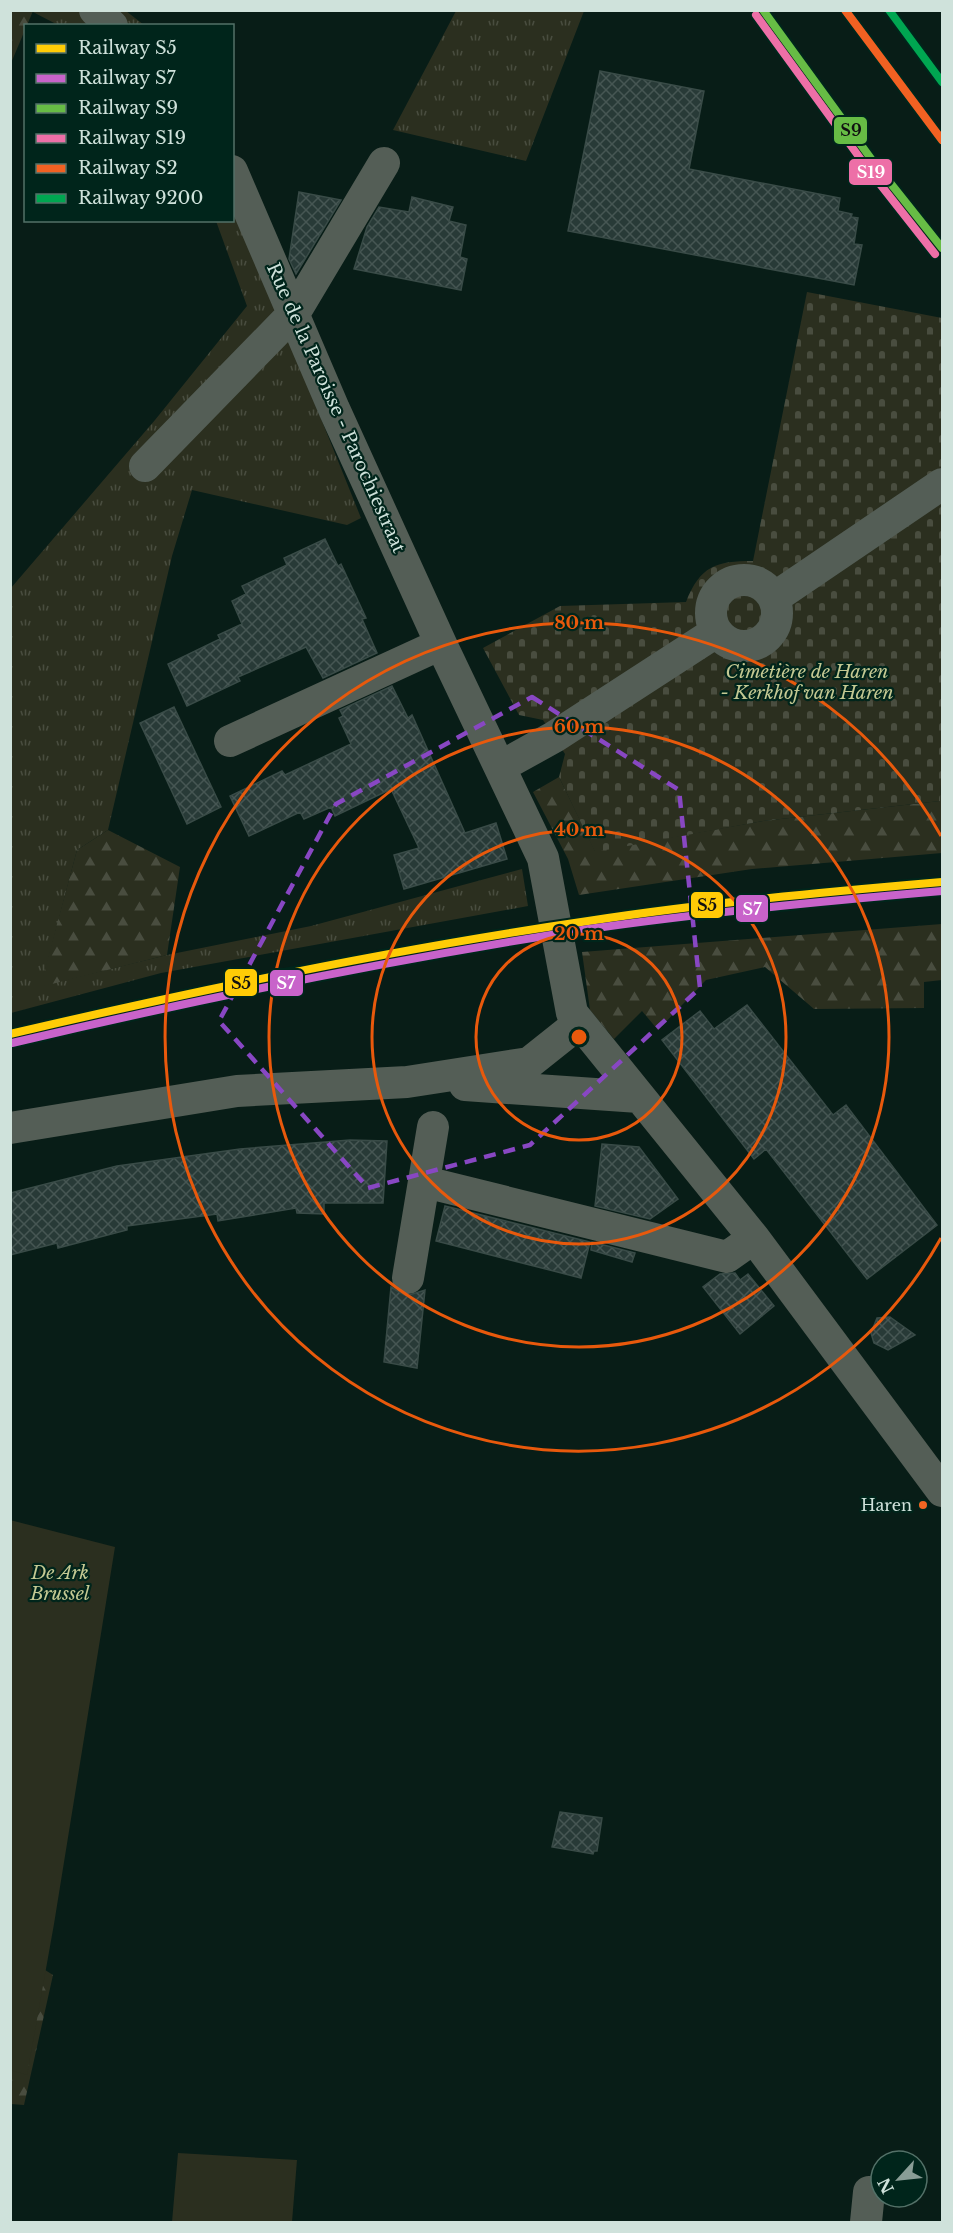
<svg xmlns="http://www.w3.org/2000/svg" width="953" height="2233" font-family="'Libre Baskerville',serif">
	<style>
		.grass { fill: url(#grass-tufts) }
		.forest { fill: url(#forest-firs) }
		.cemetery { fill: url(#cemetery-stones) }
		.park { fill: #2b2f1f }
		.building { fill: url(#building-cross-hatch); stroke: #394b47; stroke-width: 1.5 }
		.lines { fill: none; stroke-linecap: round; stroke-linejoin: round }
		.street { stroke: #545e56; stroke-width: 32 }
		.rail-1-casing { stroke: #00251b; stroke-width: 12 }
		.rail-2-casing { stroke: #00251b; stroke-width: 12 }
		.rail-3-casing { stroke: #00251b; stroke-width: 12 }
		.rail-4-casing { stroke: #00251b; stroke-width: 12 }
		.rail-5-casing { stroke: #00251b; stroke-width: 12 }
		.rail-6-casing { stroke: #00251b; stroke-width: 12 }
		.rail-1 { stroke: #ffcc06; stroke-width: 8 }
		.rail-2 { stroke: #c863ca; stroke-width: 8 }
		.rail-3 { stroke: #67bc45; stroke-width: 8 }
		.rail-4 { stroke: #ed6fa7; stroke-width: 8 }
		.rail-5 { stroke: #f16122; stroke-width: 8 }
		.rail-6 { stroke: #00a651; stroke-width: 8 }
		.marked { fill: none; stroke: #8847c3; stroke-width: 4.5; stroke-dasharray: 12 8; stroke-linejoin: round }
		.ring { fill: none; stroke: #e8590c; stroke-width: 3 }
		.bus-dot { fill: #f26522; stroke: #00251b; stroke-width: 2 }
		.labels { text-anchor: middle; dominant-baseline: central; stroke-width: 4.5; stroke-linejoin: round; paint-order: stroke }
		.bus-label { font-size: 16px; fill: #cfe2db; stroke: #00251b; text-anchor: end }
		.street-label { font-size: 18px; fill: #cfe2db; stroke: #00251b }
		.park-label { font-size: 18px; font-style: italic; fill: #c4c993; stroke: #00251b }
		.centre { fill: #e8590c; stroke: #00251b; stroke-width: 3 }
		.ring-label { font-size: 18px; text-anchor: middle; font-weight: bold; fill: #e8590c; stroke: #00251b; stroke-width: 4.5; stroke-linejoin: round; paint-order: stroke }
		.line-badge { stroke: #00251b; stroke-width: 2 }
		.badge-label { font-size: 16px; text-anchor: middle; font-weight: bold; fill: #fff }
		.pale-badge-label { font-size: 16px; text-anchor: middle; font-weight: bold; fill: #111 }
	</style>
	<defs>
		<pattern id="grass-tufts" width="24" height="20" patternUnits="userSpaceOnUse" patternTransform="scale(1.5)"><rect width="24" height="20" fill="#2b2f1f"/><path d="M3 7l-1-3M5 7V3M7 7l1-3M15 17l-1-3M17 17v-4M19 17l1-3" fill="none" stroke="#494d3f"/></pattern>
		<pattern id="forest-firs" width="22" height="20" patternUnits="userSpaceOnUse" patternTransform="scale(1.5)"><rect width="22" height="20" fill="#2b2f1f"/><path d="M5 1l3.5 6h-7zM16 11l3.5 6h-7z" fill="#494d3f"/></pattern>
		<pattern id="cemetery-stones" width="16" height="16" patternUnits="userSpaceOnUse" patternTransform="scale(1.5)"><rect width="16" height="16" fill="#2b2f1f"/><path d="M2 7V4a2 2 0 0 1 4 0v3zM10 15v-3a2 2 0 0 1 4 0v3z" fill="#494d3f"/></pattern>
		<pattern id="building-cross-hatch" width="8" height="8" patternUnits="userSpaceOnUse" patternTransform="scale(1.5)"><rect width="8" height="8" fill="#283a37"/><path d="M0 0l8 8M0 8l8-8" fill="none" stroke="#465653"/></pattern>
	</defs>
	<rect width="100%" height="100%" fill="#081d17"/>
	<path class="grass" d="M126,11L144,25H58L33,12Z
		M456,11H584L526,161L393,130Z
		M233,200L361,518L347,525L192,490L172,556L108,830L77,850L41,986L167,955L311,926L522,869L528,906L161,973L11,1013V588L155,420L247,306L216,221L232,220Z"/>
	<path class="forest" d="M11,10L33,11L11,63L10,11Z
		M942,767V853L752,869L579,895L568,859L533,792L559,777L595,851L763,821L940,801Z
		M108,830L180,867L167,955L40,987L77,850Z
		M942,924V980L924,982V1008L814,1009L765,967L706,980L658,1030L642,1011L614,1039L590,1010L582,952Z
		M10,1948L53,1975L24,2105L11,2104Z"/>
	<path class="cemetery" d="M807,292L942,318V767L940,801L763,821L595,852L559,777L565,754L543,720L519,715L483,648L560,606L686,602C700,566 716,561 753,561Z"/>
	<path class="park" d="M10,1520L115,1547L54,1924L27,2075L10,2070Z
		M178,2153L297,2160L292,2222H172Z"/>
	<path class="building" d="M600,71L704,91L689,169L840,198L838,211L852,214L851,217L858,218L854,244L862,245L854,285L568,231Z
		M299,192L341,200L296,274L289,259Z
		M412,197L453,207L449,221L466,225L460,257L467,259L461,290L354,269L367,227L379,207L409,212Z
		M325,539L338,566L341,564L366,618L362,619L377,653L323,678L306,647L238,677L240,681L187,706L168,664L220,639L218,635L242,624L232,601L246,594L242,586L287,565L284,558Z
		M392,686L408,718L412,715L465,833L496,823L507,859L404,889L394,855L419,848L391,789L335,816L331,807L304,819L300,812L249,836L230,796L282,771L285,775L351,744L339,718L343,716L340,710Z
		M174,707L221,807L187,824L140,723Z
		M747,1005L833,1115L846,1105L937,1225L867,1279L766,1149L754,1159L662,1040L700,1011L714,1029Z
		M350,1140L387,1141L383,1203H324V1214L297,1213L296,1208L218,1221L217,1214L127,1226V1230L58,1248L57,1243L10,1255V1193L117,1166L240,1149Z
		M602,1144L639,1147L678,1199L650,1219L595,1206Z
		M445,1206L590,1242L581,1278L436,1241Z
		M592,1242L635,1253L632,1262L591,1250Z
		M735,1273L740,1280L748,1274L774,1306L740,1334L703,1287L720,1274Z
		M391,1287L406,1296L425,1290L417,1368L384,1362Z
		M890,1317L915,1335L888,1350L874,1343L871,1333L877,1318Z
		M560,1812L602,1818L597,1851H594L593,1854L552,1847Z"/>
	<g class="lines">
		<path class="street" d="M95,10L112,26
			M232,171L334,409L441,644L543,858L572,1013L754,1238L942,1491
			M145,466L295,312L384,163
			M711 613a33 33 0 1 1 66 0a33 33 0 1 1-66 0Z
			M774,598L942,484
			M230,741L441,644
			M500,767L554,737L716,632
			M465,1085L639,1097
			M10,1128L237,1091L407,1082L529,1063L578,1024
			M425,1182L727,1257L754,1238
			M408,1278L433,1127
			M866,2222L869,2192"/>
		<g class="rail-1-casing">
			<path id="rail-1" d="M10,1034C202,989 394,949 588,921C706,903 824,892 942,882"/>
		</g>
		<g class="rail-2-casing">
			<path id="rail-2" d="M12,1043C203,998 395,959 589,929C706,912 824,901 942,891"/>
		</g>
		<g class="rail-3-casing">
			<path id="rail-3" d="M763,10L872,160L942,248"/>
		</g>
		<g class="rail-4-casing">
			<path id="rail-4" d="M756,15L865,165L935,254"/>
		</g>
		<g class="rail-5-casing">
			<path id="rail-5" d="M845,10L942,140"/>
		</g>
		<g class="rail-6-casing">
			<path id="rail-6" d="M889,10L942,82"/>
		</g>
		<use href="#rail-1" class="rail-1"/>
		<use href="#rail-2" class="rail-2"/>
		<use href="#rail-3" class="rail-3"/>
		<use href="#rail-4" class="rail-4"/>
		<use href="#rail-5" class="rail-5"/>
		<use href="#rail-6" class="rail-6"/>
	</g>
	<path class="marked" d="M532,697L679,790L700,988L530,1145L368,1188L219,1021L336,804Z"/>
	<g class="ring">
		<circle cx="579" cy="1037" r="103"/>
		<circle cx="579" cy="1037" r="207"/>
		<circle cx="579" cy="1037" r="310"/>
		<path d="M941 1238A414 414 0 1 1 941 836"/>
	</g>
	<circle class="bus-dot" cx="923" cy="1505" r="5"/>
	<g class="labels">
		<g class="bus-label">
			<text x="912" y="1505">Haren</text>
		</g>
		<g class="street-label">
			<text transform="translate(336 408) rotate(66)">Rue de la Paroisse - Parochiestraat</text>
		</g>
		<g class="park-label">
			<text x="807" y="672">Cimetière de Haren<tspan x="807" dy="21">- Kerkhof van Haren</tspan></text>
			<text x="60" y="1573">De Ark<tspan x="60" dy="21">Brussel</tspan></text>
		</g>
	</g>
	<circle cx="579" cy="1037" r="9" class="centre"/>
	<g class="ring-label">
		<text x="579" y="629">80 m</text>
		<text x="579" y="733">60 m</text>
		<text x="579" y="836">40 m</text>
		<text x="579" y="940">20 m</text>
	</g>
	<g class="line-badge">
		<rect x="833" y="116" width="35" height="29" rx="6" fill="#67bc45"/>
		<rect x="848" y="158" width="45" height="28" rx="6" fill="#ed6fa7"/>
		<rect x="690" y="891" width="34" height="28" rx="6" fill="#ffcc06"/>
		<rect x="735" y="894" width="34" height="29" rx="6" fill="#c863ca"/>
		<rect x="224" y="968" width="34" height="29" rx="6" fill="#ffcc06"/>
		<rect x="269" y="969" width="35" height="28" rx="6" fill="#c863ca"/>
	</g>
	<g class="badge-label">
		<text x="871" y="178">S19</text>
		<text x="752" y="915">S7</text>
		<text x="286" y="989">S7</text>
	</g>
	<g class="pale-badge-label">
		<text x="851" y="136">S9</text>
		<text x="707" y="911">S5</text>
		<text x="241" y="989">S5</text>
	</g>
	<rect width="953" height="2233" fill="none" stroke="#cfe2db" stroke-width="24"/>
	<rect x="24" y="24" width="210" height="198" fill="#00251b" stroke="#537168" stroke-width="1.5"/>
	<rect x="36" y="44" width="30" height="9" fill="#ffcc06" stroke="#537168" stroke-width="1.5"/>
	<text x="78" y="54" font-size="18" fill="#cfe2db">Railway S5</text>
	<rect x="36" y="74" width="30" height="9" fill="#c863ca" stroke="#537168" stroke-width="1.5"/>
	<text x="78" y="84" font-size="18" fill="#cfe2db">Railway S7</text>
	<rect x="36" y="104" width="30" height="9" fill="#67bc45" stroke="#537168" stroke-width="1.5"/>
	<text x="78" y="114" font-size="18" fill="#cfe2db">Railway S9</text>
	<rect x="36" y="134" width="30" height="9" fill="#ed6fa7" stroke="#537168" stroke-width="1.5"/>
	<text x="78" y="144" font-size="18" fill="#cfe2db">Railway S19</text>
	<rect x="36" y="164" width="30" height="9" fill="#f16122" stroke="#537168" stroke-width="1.5"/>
	<text x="78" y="174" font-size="18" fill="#cfe2db">Railway S2</text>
	<rect x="36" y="194" width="30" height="9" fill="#00a651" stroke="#537168" stroke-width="1.5"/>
	<text x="78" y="204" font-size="18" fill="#cfe2db">Railway 9200</text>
	<g transform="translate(899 2179) rotate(243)"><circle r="28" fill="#00251b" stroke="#537168" stroke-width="1.5"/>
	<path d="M0-4.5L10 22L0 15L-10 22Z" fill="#899d96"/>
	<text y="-9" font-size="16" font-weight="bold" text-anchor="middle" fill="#cfe2db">N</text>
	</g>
</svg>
